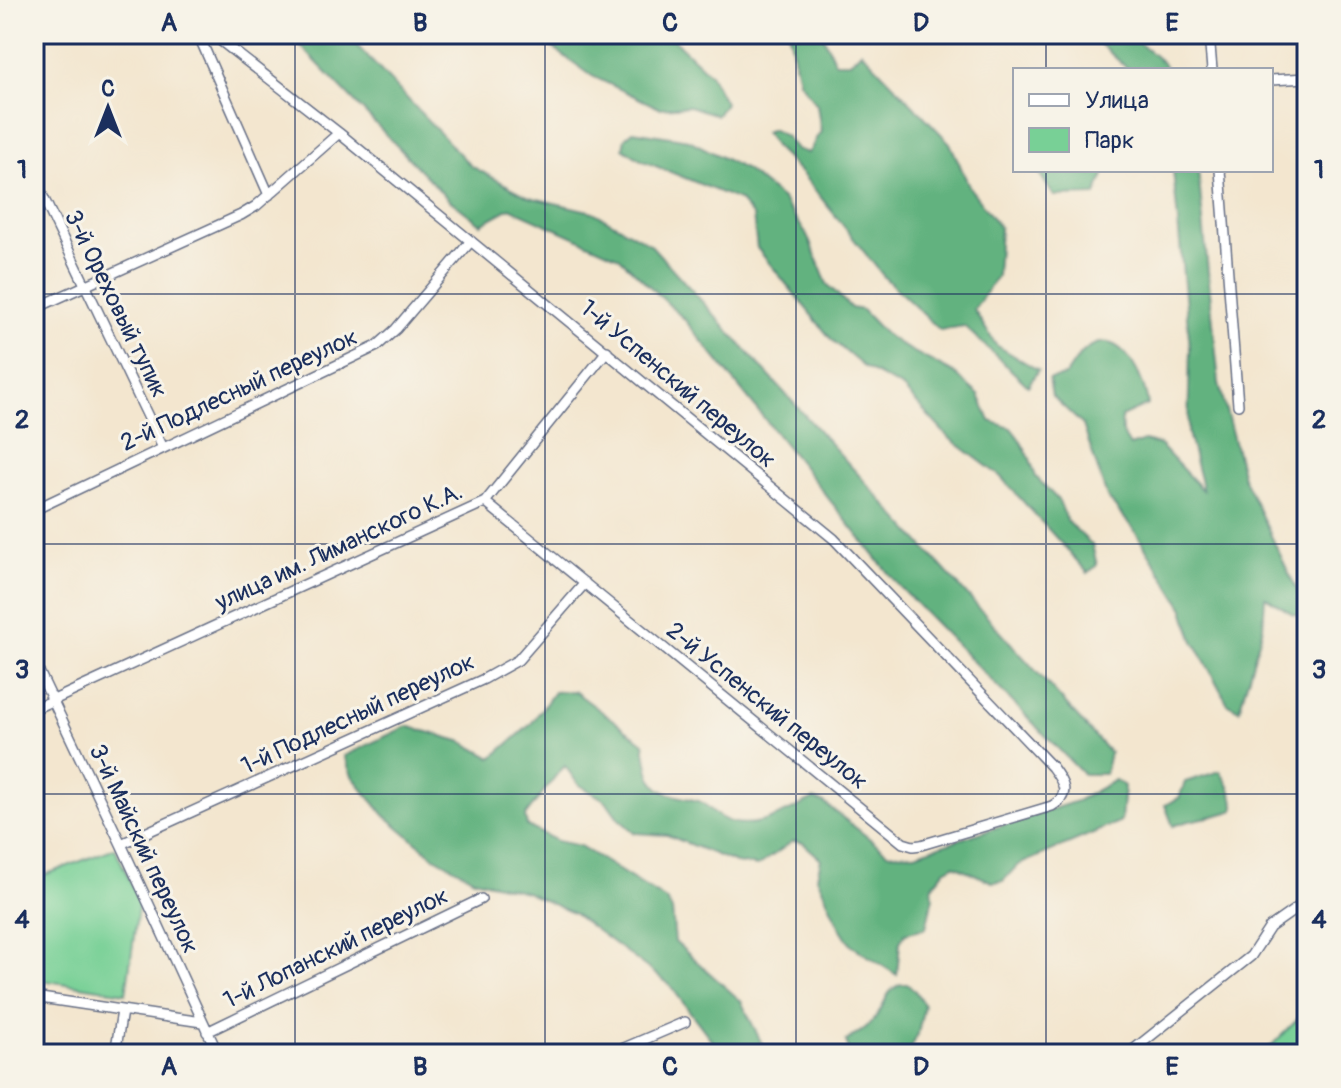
<svg xmlns="http://www.w3.org/2000/svg" width="1341" height="1088" font-family="Pangolin,sans-serif">
	<style>
		.green { fill: #78d096; stroke: #4a807a; stroke-width: 2 }
		.forest { fill: #62b27f; stroke: #3e706e; stroke-width: 2 }
		.lines { fill: none; stroke-linecap: round; stroke-linejoin: round }
		.minor-casing { stroke: #676f86; stroke-width: 12 }
		.minor { stroke: #fff; stroke-width: 9 }
		.grid { fill: none; stroke: #1b2f5e; stroke-width: 2; stroke-opacity: 0.55 }
		.labels { text-anchor: middle; dominant-baseline: central; stroke-width: 6; stroke-linejoin: round; paint-order: stroke }
		.street-label { font-size: 24px; fill: #1b2f5e; stroke: #f7f3e8 }
		.neatline { fill: none; stroke: #1b2f5e; stroke-width: 3 }
		.grid-label { font-size: 26px; text-anchor: middle; font-weight: bold; fill: #1b2f5e }
	</style>
	<rect width="100%" height="100%" fill="#f7f3e8"/>
	<filter id="ink" filterUnits="userSpaceOnUse"><feTurbulence type="fractalNoise" baseFrequency=".0125" numOctaves="2"/><feDisplacementMap in="SourceGraphic" scale="16" xChannelSelector="R" yChannelSelector="G"/><feConvolveMatrix kernelMatrix="1 2 1 2 8 2 1 2 1" color-interpolation-filters="sRGB"/></filter>
	<filter id="wash" filterUnits="userSpaceOnUse"><feTurbulence type="fractalNoise" baseFrequency=".006" numOctaves="4" result="noise"/><feDisplacementMap in="SourceGraphic" scale="32" xChannelSelector="R" yChannelSelector="G"/><feGaussianBlur stdDeviation="1.8" result="paint"/><feColorMatrix in="noise" values="0 0 0 0 0 0 0 0 0 0 0 0 0 0 0 0 0 1.4 0 .05"/><feComposite in="paint" operator="in"/></filter>
	<g filter="url(#wash)">
		<rect width="100%" height="100%" fill="#f3e6cf"/>
		<path class="green" d="M115,848L139,901L126,993L34,979V879Z
			M1307,1010V1054H1263Z"/>
		<path class="forest" d="M280,34H346L471,166L529,197L593,212L650,244L1110,753L1105,774H1083L898,585L685,320L619,257L510,208L481,224L448,199L300,45Z
			M534,34H674V40L710,74L725,103L717,115L690,106L659,108L592,76Z
			M789,34H822L835,62H850L861,51L950,143L970,188L1000,228L997,276L974,310L996,345L1038,370L1028,386L964,326L940,330L885,278L802,174L774,146L765,132L772,129L785,136L796,149L808,153C814,147 815,136 821,132L817,105L799,81Z
			M1089,34H1128L1162,62L1168,70H1129Z
			M633,131L689,140L746,170L782,199L807,235L827,284L851,308L862,310L885,334L904,347L954,373L979,395L990,421L1011,428L1018,437L1029,456L1036,477L1059,501L1067,521L1092,545L1097,565L1088,573L1000,476L948,437L903,388L865,368L831,339L757,248L753,216L739,200L641,160L623,148L625,138Z
			M1037,170H1103L1104,175L1096,195L1054,196Z
			M1173,170H1198L1219,383L1243,477L1307,611V616L1293,614L1265,597L1263,627L1239,710L1228,704L1193,639L1184,609L1135,531L1107,497L1083,425L1052,396L1049,379L1065,376C1074,364 1081,349 1096,344C1125,334 1146,383 1148,405L1121,417L1122,433L1130,446L1144,441L1160,445L1203,491L1188,433L1190,348Z
			M574,691L644,743C647,760 647,784 665,792C676,797 689,798 701,802C708,806 713,813 720,817C750,836 787,811 814,799L824,803L888,853L915,854L1077,801L1115,780L1124,786L1121,821L1018,865L1003,881L992,882L954,865L945,870L932,886L933,897L926,928L905,933L900,942L897,975L851,945L839,926L817,877L821,859L803,843L793,841L758,866L736,863L667,835L635,833L619,819L606,801L578,784L565,766L558,773L525,816L527,826L557,841L580,846L666,900L672,910L675,942L741,1001L767,1054H722L669,984L573,913L526,892L474,879L433,856L384,815L352,776L344,756L407,726L463,742L492,758L531,724L554,692Z
			M1220,771C1228,784 1235,794 1234,810C1215,818 1193,818 1173,826L1165,805L1179,798L1185,782Z
			M901,984H907L915,991L924,1005L918,1034L908,1054H850L846,1041C858,1034 869,1027 877,1015C887,1002 884,992 901,984Z"/>
	</g>
	<g filter="url(#ink)">
		<g class="lines">
			<g class="minor-casing">
				<path id="minor" d="M198,34L269,195
					M212,34L339,133L834,539L1052,767C1063,782 1072,794 1052,806L921,845L913,846L903,843L485,502
					M1209,34L1212,70
					M1271,80L1307,78
					M1220,170L1238,405
					M34,178L163,448
					M34,309L241,215L256,206L339,133
					M34,510L377,346L396,329L471,241
					M34,661L121,844L218,1054
					M34,709L485,502L607,351
					M121,844L484,679L518,660L585,583
					M34,997L202,1022
					M207,1032L481,899
					M115,1054L122,1011
					M610,1054L685,1022
					M1128,1054L1251,956L1270,927L1307,901"/>
			</g>
			<use href="#minor" class="minor"/>
		</g>
	</g>
	<path class="grid" d="M295,34V1054M545,34V1054M796,34V1054M1046,34V70M1046,170V1054M34,294H1307M34,544H1307M34,794H1307"/>
	<g class="labels">
		<g class="street-label">
			<text transform="translate(116 304) rotate(64)">3-й Ореховый тупик</text>
			<text transform="translate(678 384) rotate(40)">1-й Успенский переулок</text>
			<text transform="translate(239 390) rotate(-25)">2-й Подлесный переулок</text>
			<text transform="translate(339 547) rotate(-25)">улица им. Лиманского К.А.</text>
			<text transform="translate(767 706) rotate(39)">2-й Успенский переулок</text>
			<text transform="translate(358 714) rotate(-25)">1-й Подлесный переулок</text>
			<text transform="translate(144 849) rotate(65)">3-й Майский переулок</text>
			<text transform="translate(336 948) rotate(-26)">1-й Лопанский переулок</text>
		</g>
	</g>
	<rect width="1341" height="1088" fill="none" stroke="#f7f3e8" stroke-width="88"/>
	<rect x="1013" y="68" width="260" height="104" fill="#f7f3e8" stroke="#9fa5b1" stroke-width="2"/>
	<rect x="1029" y="94" width="40" height="12" fill="#ffffff" stroke="#9fa5b1" stroke-width="2"/>
	<text x="1085" y="108" font-size="24" fill="#1b2f5e">Улица</text>
	<rect x="1029" y="128" width="40" height="24" fill="#78d096" stroke="#9fa5b1" stroke-width="2"/>
	<text x="1085" y="148" font-size="24" fill="#1b2f5e">Парк</text>
	<g transform="translate(108 108)" stroke="#f7f3e8" stroke-width="6" paint-order="stroke">
	<path d="M0-6L14 30L0 20L-14 30Z" fill="#1b2f5e"/>
	<text y="-12" font-size="22" font-weight="bold" text-anchor="middle" fill="#1b2f5e">С</text>
	</g>
	<rect x="44" y="44" width="1253" height="1000" class="neatline"/>
	<g class="grid-label">
		<text x="169" y="31">A</text>
		<text x="420" y="31">B</text>
		<text x="670" y="31">C</text>
		<text x="921" y="31">D</text>
		<text x="1172" y="31">E</text>
		<text x="22" y="178">1</text>
		<text x="1319" y="178">1</text>
		<text x="22" y="428">2</text>
		<text x="1319" y="428">2</text>
		<text x="22" y="678">3</text>
		<text x="1319" y="678">3</text>
		<text x="22" y="928">4</text>
		<text x="1319" y="928">4</text>
		<text x="169" y="1075">A</text>
		<text x="420" y="1075">B</text>
		<text x="670" y="1075">C</text>
		<text x="921" y="1075">D</text>
		<text x="1172" y="1075">E</text>
	</g>
</svg>
